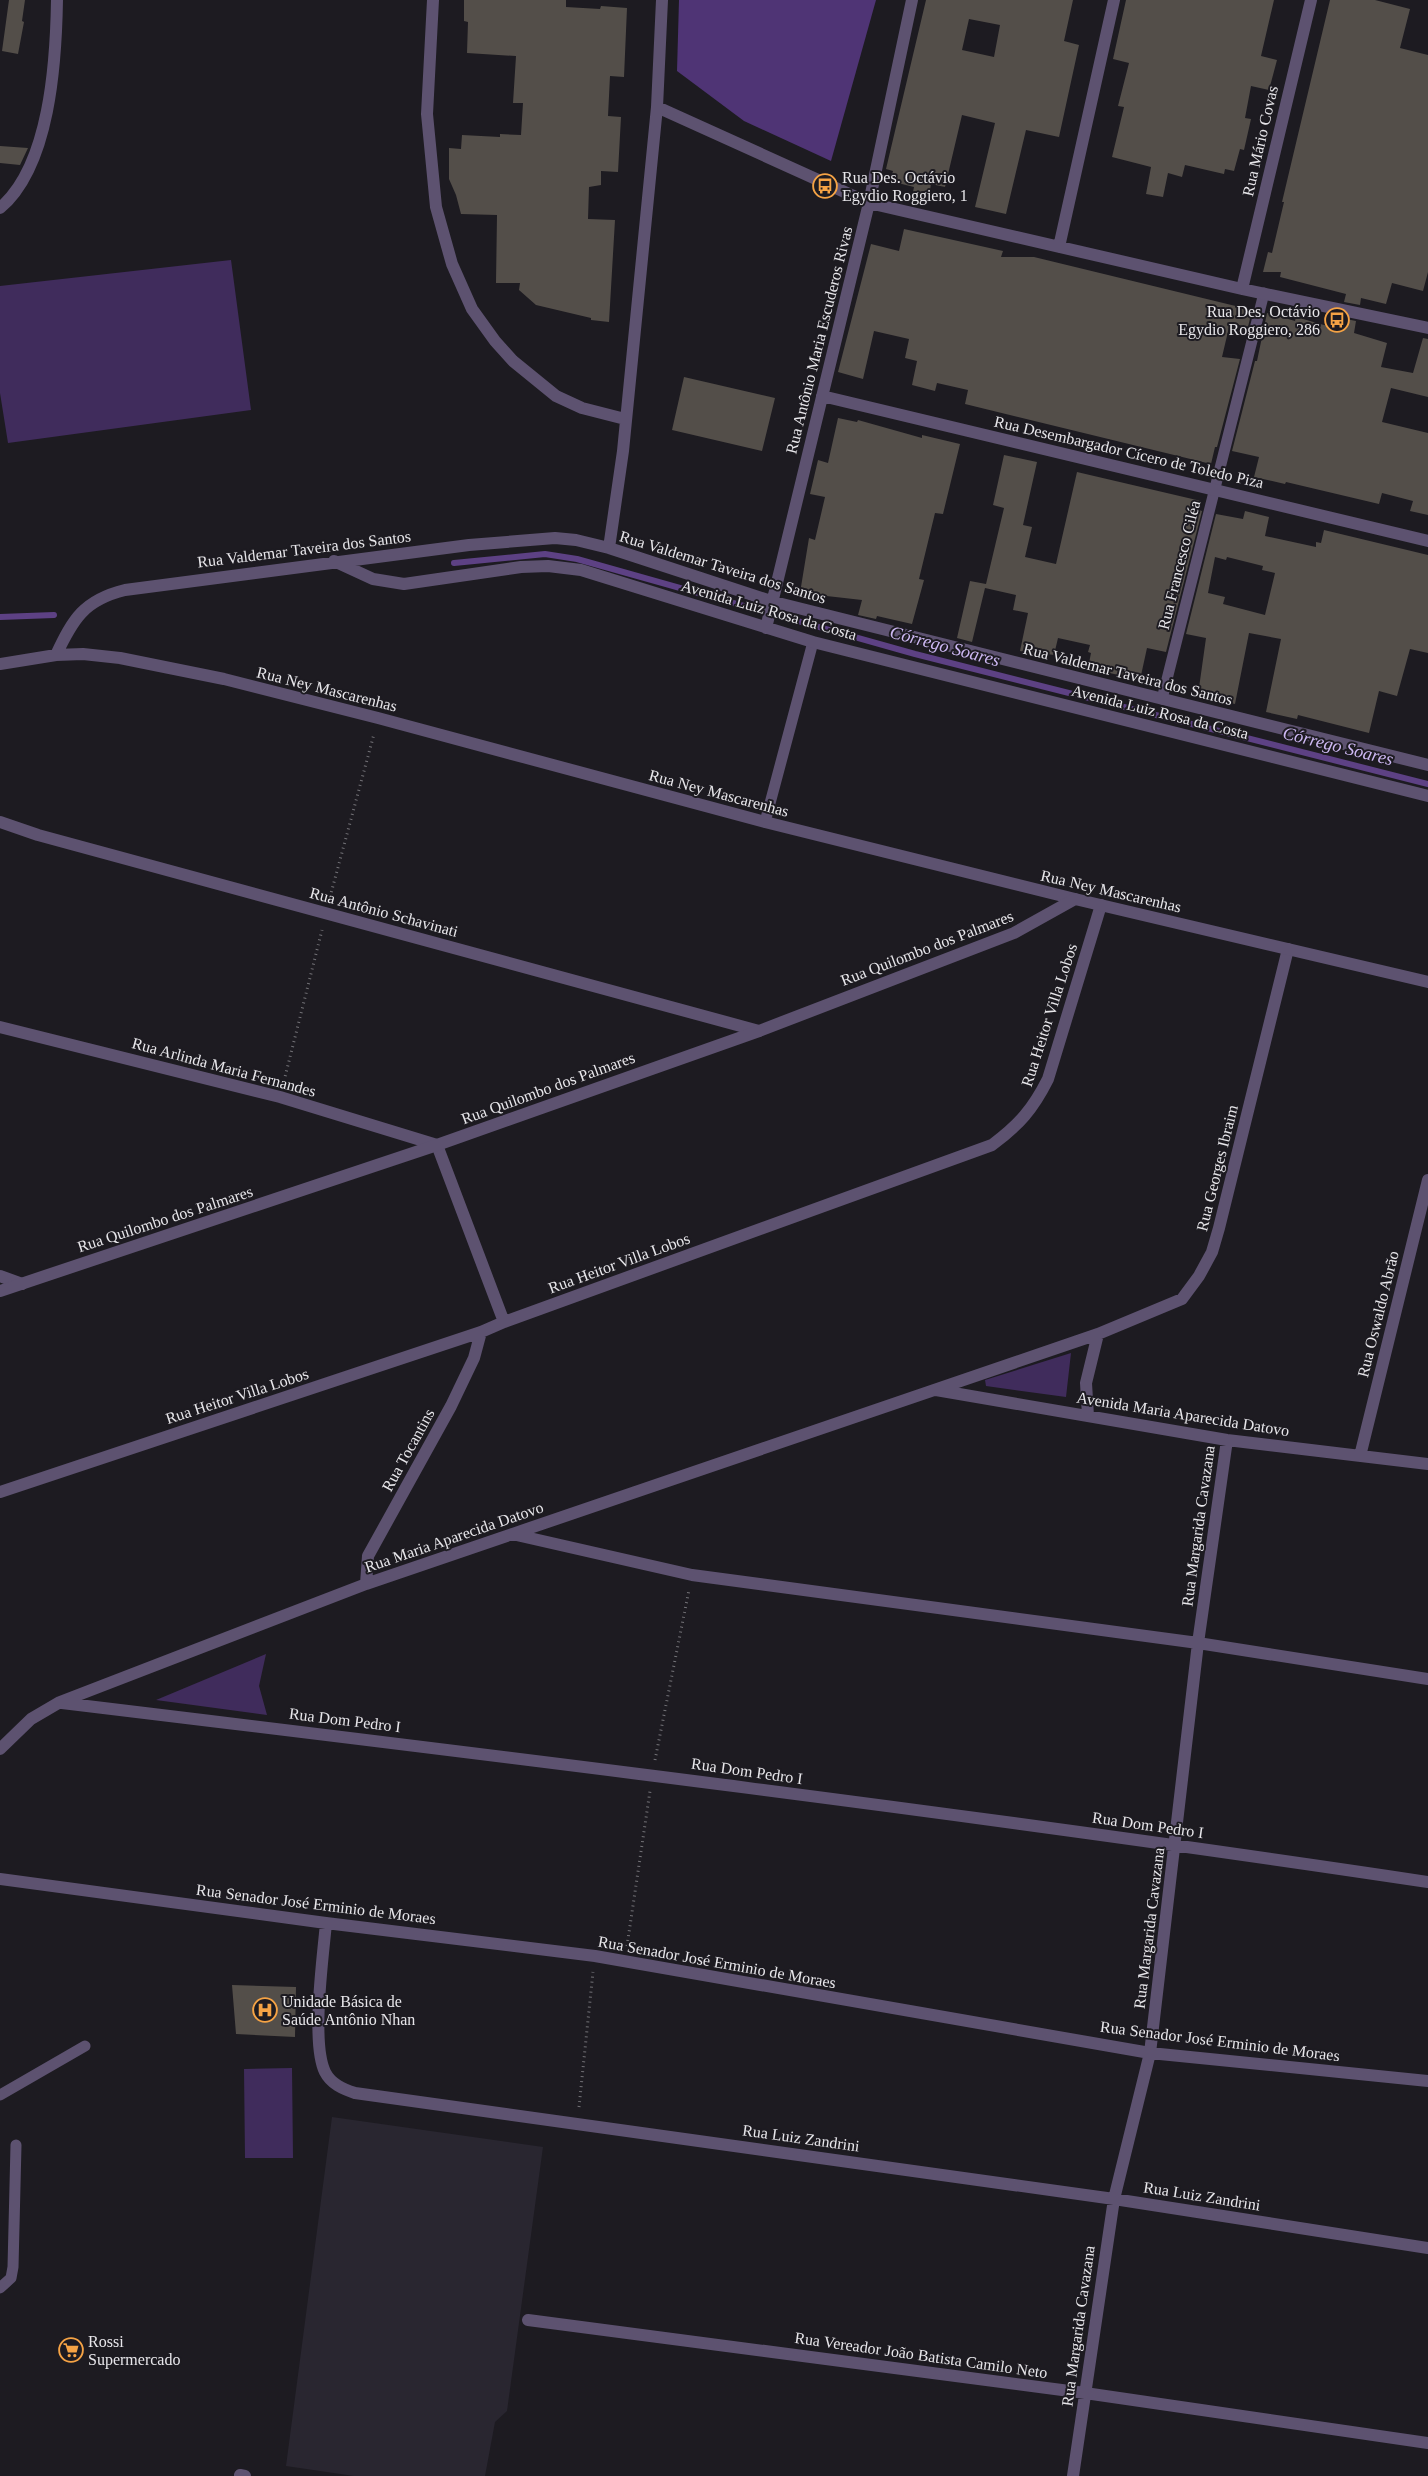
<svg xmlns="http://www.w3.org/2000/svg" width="1428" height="2476" font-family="'Times New Roman',serif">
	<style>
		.built { fill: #292630 }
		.green { fill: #402c5c }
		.forest { fill: #4f3475 }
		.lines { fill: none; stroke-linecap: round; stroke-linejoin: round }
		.stream { stroke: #5d4184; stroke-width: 6 }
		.building { fill: #534e49; fill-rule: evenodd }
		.path { stroke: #737277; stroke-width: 3; stroke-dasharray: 1 4; stroke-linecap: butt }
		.service { stroke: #5d5270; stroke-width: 11 }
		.minor { stroke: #5d5270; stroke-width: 12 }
		.tertiary { stroke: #5d5270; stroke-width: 12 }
		.labels { text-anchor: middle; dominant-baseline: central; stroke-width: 4; stroke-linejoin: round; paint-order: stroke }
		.street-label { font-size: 16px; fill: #e7e6ea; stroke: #1d1b21 }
		.poi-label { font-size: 16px; fill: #e7e6ea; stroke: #1d1b21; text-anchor: start }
		.water-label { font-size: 18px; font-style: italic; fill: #cdb8f2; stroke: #1d1b21 }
	</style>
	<rect width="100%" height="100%" fill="#1d1b21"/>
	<path class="built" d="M332,2117L543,2147L507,2411L495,2422L485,2476H354L286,2466Z"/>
	<path class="green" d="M231,260L251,410L8,443L0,393V286Z
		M1071,1353L1066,1397L986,1386L985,1380Z
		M266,1654L259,1686L267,1715L156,1700Z
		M292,2068L293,2158H245L244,2069Z"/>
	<path class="forest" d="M679,0H876L831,161L744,121L677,71Z"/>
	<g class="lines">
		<path class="stream" d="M454,563L545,554L577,559L915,654L1428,784
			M0,617L54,615"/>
	</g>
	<path class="building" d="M9,0H25L22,21L24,22L18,54L2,51Z
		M464,0H566V7L600,9L601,6L627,8L624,77L610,76L608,116L621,117L618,172L601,171V185L589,187L588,219L615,220L609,322L591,320V318L536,305L519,290L520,283H496L497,215L461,214L456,195L449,179V148L461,149L462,135L500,137V134L521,135L523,103H513L516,56L467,53L468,22L464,21Z
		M926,0H1073L1064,41L1079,45L1059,137L1026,130L1006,214L975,207L995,123L962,115L945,187L931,184L929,196L913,192L914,187L890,181L893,171L886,169ZM969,19L1000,25L994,57L962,50Z
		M1126,0H1274L1261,56L1277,60L1269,90L1251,86L1245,118L1251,119L1244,150L1240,149L1234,171L1225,169L1224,174L1185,165L1182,177L1168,173L1163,197L1146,194L1151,167L1112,157L1124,107L1118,106L1129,63L1113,59Z
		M1330,0H1375L1410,9L1400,48L1428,55V272L1423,291L1392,283L1386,304L1361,298L1360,305L1344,302L1346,294L1280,277L1281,272H1263L1268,252L1272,253L1284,202H1282Z
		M0,146L28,148L20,165L0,163Z
		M904,229L1003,251L1001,257H1034L1252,310L1248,327L1230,323L1222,357L1240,359L1217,447H1215L1211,464L965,404L968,390L937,383L935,391L912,385L917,361L905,358L909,339L874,331L863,379L838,372L871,244L899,251Z
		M1267,313L1295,321L1296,317L1338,329L1341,318L1356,321L1354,333L1387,343L1381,367L1413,373L1423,338L1428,339V397L1391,388L1382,422L1428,433V515L1410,511L1413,501L1382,493L1379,504L1286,482L1285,484L1254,477L1259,457L1232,451L1255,361H1257Z
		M684,377L775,398L762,451L672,430Z
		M838,418L857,422L858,420L922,438V435L960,444L943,514L935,513L919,579L924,580L912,624L877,616L876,619L858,615L862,600L800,593L809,538L815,540L825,497L810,494L818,460L828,463Z
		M1004,455L1037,462L1023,525L1032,527L1025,557L1056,564L1077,472L1201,501L1199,510L1202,511L1166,652L1147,648L1140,680L1088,668L1091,653L1088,652L1090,645L1058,638L1054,655L1047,654L1046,658L1020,651L1028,613L1013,610L1016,595L985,588L972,642L957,638L970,581L986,584L1004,508L993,505Z
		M1245,511L1269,517L1265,536L1316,547V542L1321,543L1324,530L1428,555V653L1410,649L1397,696L1379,691L1369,733L1298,715L1297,719L1266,712L1281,639L1249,633L1235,704L1198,695L1206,638L1186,634L1216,514L1243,519ZM1215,557L1226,560L1227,557L1263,566L1262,570L1275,573L1265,615L1223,604L1225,597L1208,593Z
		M232,1985L296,1987L295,2037L236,2034Z"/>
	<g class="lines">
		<path class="path" d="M330,897L374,734
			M284,1081L322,930
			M655,1760L689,1590
			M627,1946L650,1791
			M579,2107L593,1972"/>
		<path class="service" d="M1162,699L1264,293
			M765,822L813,642
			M0,2095L85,2046
			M0,2288L11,2278L13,2267L16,2145"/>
		<path class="minor" d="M433,0L427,114L436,207L452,264L472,309L495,341L513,361L556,396L582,408L625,419
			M657,107L869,203L1242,289L1428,328
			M0,208C50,166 56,62 57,0
			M1059,247L1114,0
			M1242,289L1311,0
			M822,396L1428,541
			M609,548L623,451L657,107L662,0
			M334,561L373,579L404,584L521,567L548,566L581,570L813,642L1428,796
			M766,628L869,203L912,0
			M56,655C73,619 84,600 125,590L469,545L555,538L576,540L609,548L774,602L1428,765
			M0,664L56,655L83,654L120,658L224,679L378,718L765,822L1075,899
			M0,822L38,835L759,1031
			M0,1027L280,1097L437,1145L504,1322
			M0,1276L22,1284
			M936,1390L1227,1440L1428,1464
			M1088,1416L1086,1383L1098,1334
			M1360,1456L1428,1180
			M0,1492L481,1332L504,1322L992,1145C1019,1125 1033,1109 1048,1079L1101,905
			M512,1534L692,1575L1198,1643L1428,1679
			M366,1584L368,1556L451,1406L474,1358L481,1332
			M62,1703C518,1758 974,1814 1428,1882
			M0,1749L31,1719L60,1702L366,1584L1098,1334L1182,1299L1199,1276L1212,1252L1219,1228L1288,949
			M0,1879L326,1923L595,1956L1150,2053L1428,2081
			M326,1923C323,1957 311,2043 325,2072C331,2084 343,2089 355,2093L1114,2199L1428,2248
			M528,2320L1085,2393L1428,2443
			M240,2475L245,2476
			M1073,2476L1114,2199L1150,2053L1198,1643L1227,1440"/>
		<path class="tertiary" d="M0,1291L437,1145L759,1031L1014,933L1075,899L1428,982"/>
	</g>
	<defs>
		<g id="bus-ring" transform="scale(1.25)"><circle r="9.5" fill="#1d1b21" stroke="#f5a345" stroke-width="1.5"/><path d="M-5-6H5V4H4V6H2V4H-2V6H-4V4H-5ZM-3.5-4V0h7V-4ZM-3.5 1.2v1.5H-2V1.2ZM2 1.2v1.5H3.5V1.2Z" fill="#f5a345"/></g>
		<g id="hospital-ring" transform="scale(1.25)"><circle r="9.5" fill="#1d1b21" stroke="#f5a345" stroke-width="1.5"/><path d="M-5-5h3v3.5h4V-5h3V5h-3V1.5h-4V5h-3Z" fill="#f5a345"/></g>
		<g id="supermarket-ring" transform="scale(1.25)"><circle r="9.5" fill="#1d1b21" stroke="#f5a345" stroke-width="1.5"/><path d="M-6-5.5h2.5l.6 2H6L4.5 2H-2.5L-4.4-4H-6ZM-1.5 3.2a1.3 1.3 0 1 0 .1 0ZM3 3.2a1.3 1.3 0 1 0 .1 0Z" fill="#f5a345"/></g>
	</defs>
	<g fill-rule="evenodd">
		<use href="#bus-ring" x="825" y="186"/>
		<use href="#bus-ring" x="1337" y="320"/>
		<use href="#hospital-ring" x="265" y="2010"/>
		<use href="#supermarket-ring" x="71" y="2350"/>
	</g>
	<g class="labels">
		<g class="street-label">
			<text transform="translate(1260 141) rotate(-77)">Rua Mário Covas</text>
			<text transform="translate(819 340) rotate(-76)">Rua Antônio Maria Escuderos Rivas</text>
			<text transform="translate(1129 452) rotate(13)">Rua Desembargador Cícero de Toledo Piza</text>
			<text transform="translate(304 549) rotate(-7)">Rua Valdemar Taveira dos Santos</text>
			<text transform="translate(1179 565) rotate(-76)">Rua Francesco Ciléa</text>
			<text transform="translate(723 567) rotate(17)">Rua Valdemar Taveira dos Santos</text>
			<text transform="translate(769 610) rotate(16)">Avenida Luiz Rosa da Costa</text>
			<text transform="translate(1128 674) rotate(14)">Rua Valdemar Taveira dos Santos</text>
			<text transform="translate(327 689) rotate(14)">Rua Ney Mascarenhas</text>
			<text transform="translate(1160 712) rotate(14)">Avenida Luiz Rosa da Costa</text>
			<text transform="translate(719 793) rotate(15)">Rua Ney Mascarenhas</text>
			<text transform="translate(1111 891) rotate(13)">Rua Ney Mascarenhas</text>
			<text transform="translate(384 912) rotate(15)">Rua Antônio Schavinati</text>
			<text transform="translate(927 948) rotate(-21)">Rua Quilombo dos Palmares</text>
			<text transform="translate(1049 1015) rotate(-72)">Rua Heitor Villa Lobos</text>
			<text transform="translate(224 1067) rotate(15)">Rua Arlinda Maria Fernandes</text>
			<text transform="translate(548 1088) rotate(-20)">Rua Quilombo dos Palmares</text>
			<text transform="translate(1217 1168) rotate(-76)">Rua Georges Ibraim</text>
			<text transform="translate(165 1219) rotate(-18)">Rua Quilombo dos Palmares</text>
			<text transform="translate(619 1263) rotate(-20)">Rua Heitor Villa Lobos</text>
			<text transform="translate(1378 1314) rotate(-76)">Rua Oswaldo Abrão</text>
			<text transform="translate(237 1396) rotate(-18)">Rua Heitor Villa Lobos</text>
			<text transform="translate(1183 1414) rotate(9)">Avenida Maria Aparecida Datovo</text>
			<text transform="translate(408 1450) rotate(-61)">Rua Tocantins</text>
			<text transform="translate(1198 1526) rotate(-82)">Rua Margarida Cavazana</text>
			<text transform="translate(454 1537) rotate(-19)">Rua Maria Aparecida Datovo</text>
			<text transform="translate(345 1720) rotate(7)">Rua Dom Pedro I</text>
			<text transform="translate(747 1771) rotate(8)">Rua Dom Pedro I</text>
			<text transform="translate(1148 1825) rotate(8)">Rua Dom Pedro I</text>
			<text transform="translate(316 1904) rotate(7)">Rua Senador José Erminio de Moraes</text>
			<text transform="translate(1149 1928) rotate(-83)">Rua Margarida Cavazana</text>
			<text transform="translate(717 1962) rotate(10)">Rua Senador José Erminio de Moraes</text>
			<text transform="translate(1220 2041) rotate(7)">Rua Senador José Erminio de Moraes</text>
			<text transform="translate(801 2138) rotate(8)">Rua Luiz Zandrini</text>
			<text transform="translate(1202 2196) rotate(9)">Rua Luiz Zandrini</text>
			<text transform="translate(1078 2326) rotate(-82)">Rua Margarida Cavazana</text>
			<text transform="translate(921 2355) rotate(8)">Rua Vereador João Batista Camilo Neto</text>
		</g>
		<g class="poi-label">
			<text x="842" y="177">Rua Des. Octávio<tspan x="842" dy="18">Egydio Roggiero, 1</tspan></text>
			<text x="1320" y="311" text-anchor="end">Rua Des. Octávio<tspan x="1320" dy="18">Egydio Roggiero, 286</tspan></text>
			<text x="282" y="2001">Unidade Básica de<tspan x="282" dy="18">Saúde Antônio Nhan</tspan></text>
			<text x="88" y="2341">Rossi<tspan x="88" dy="18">Supermercado</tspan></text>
		</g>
		<g class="water-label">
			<text transform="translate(945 646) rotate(15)">Córrego Soares</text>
			<text transform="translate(1338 746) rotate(14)">Córrego Soares</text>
		</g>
	</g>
</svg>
